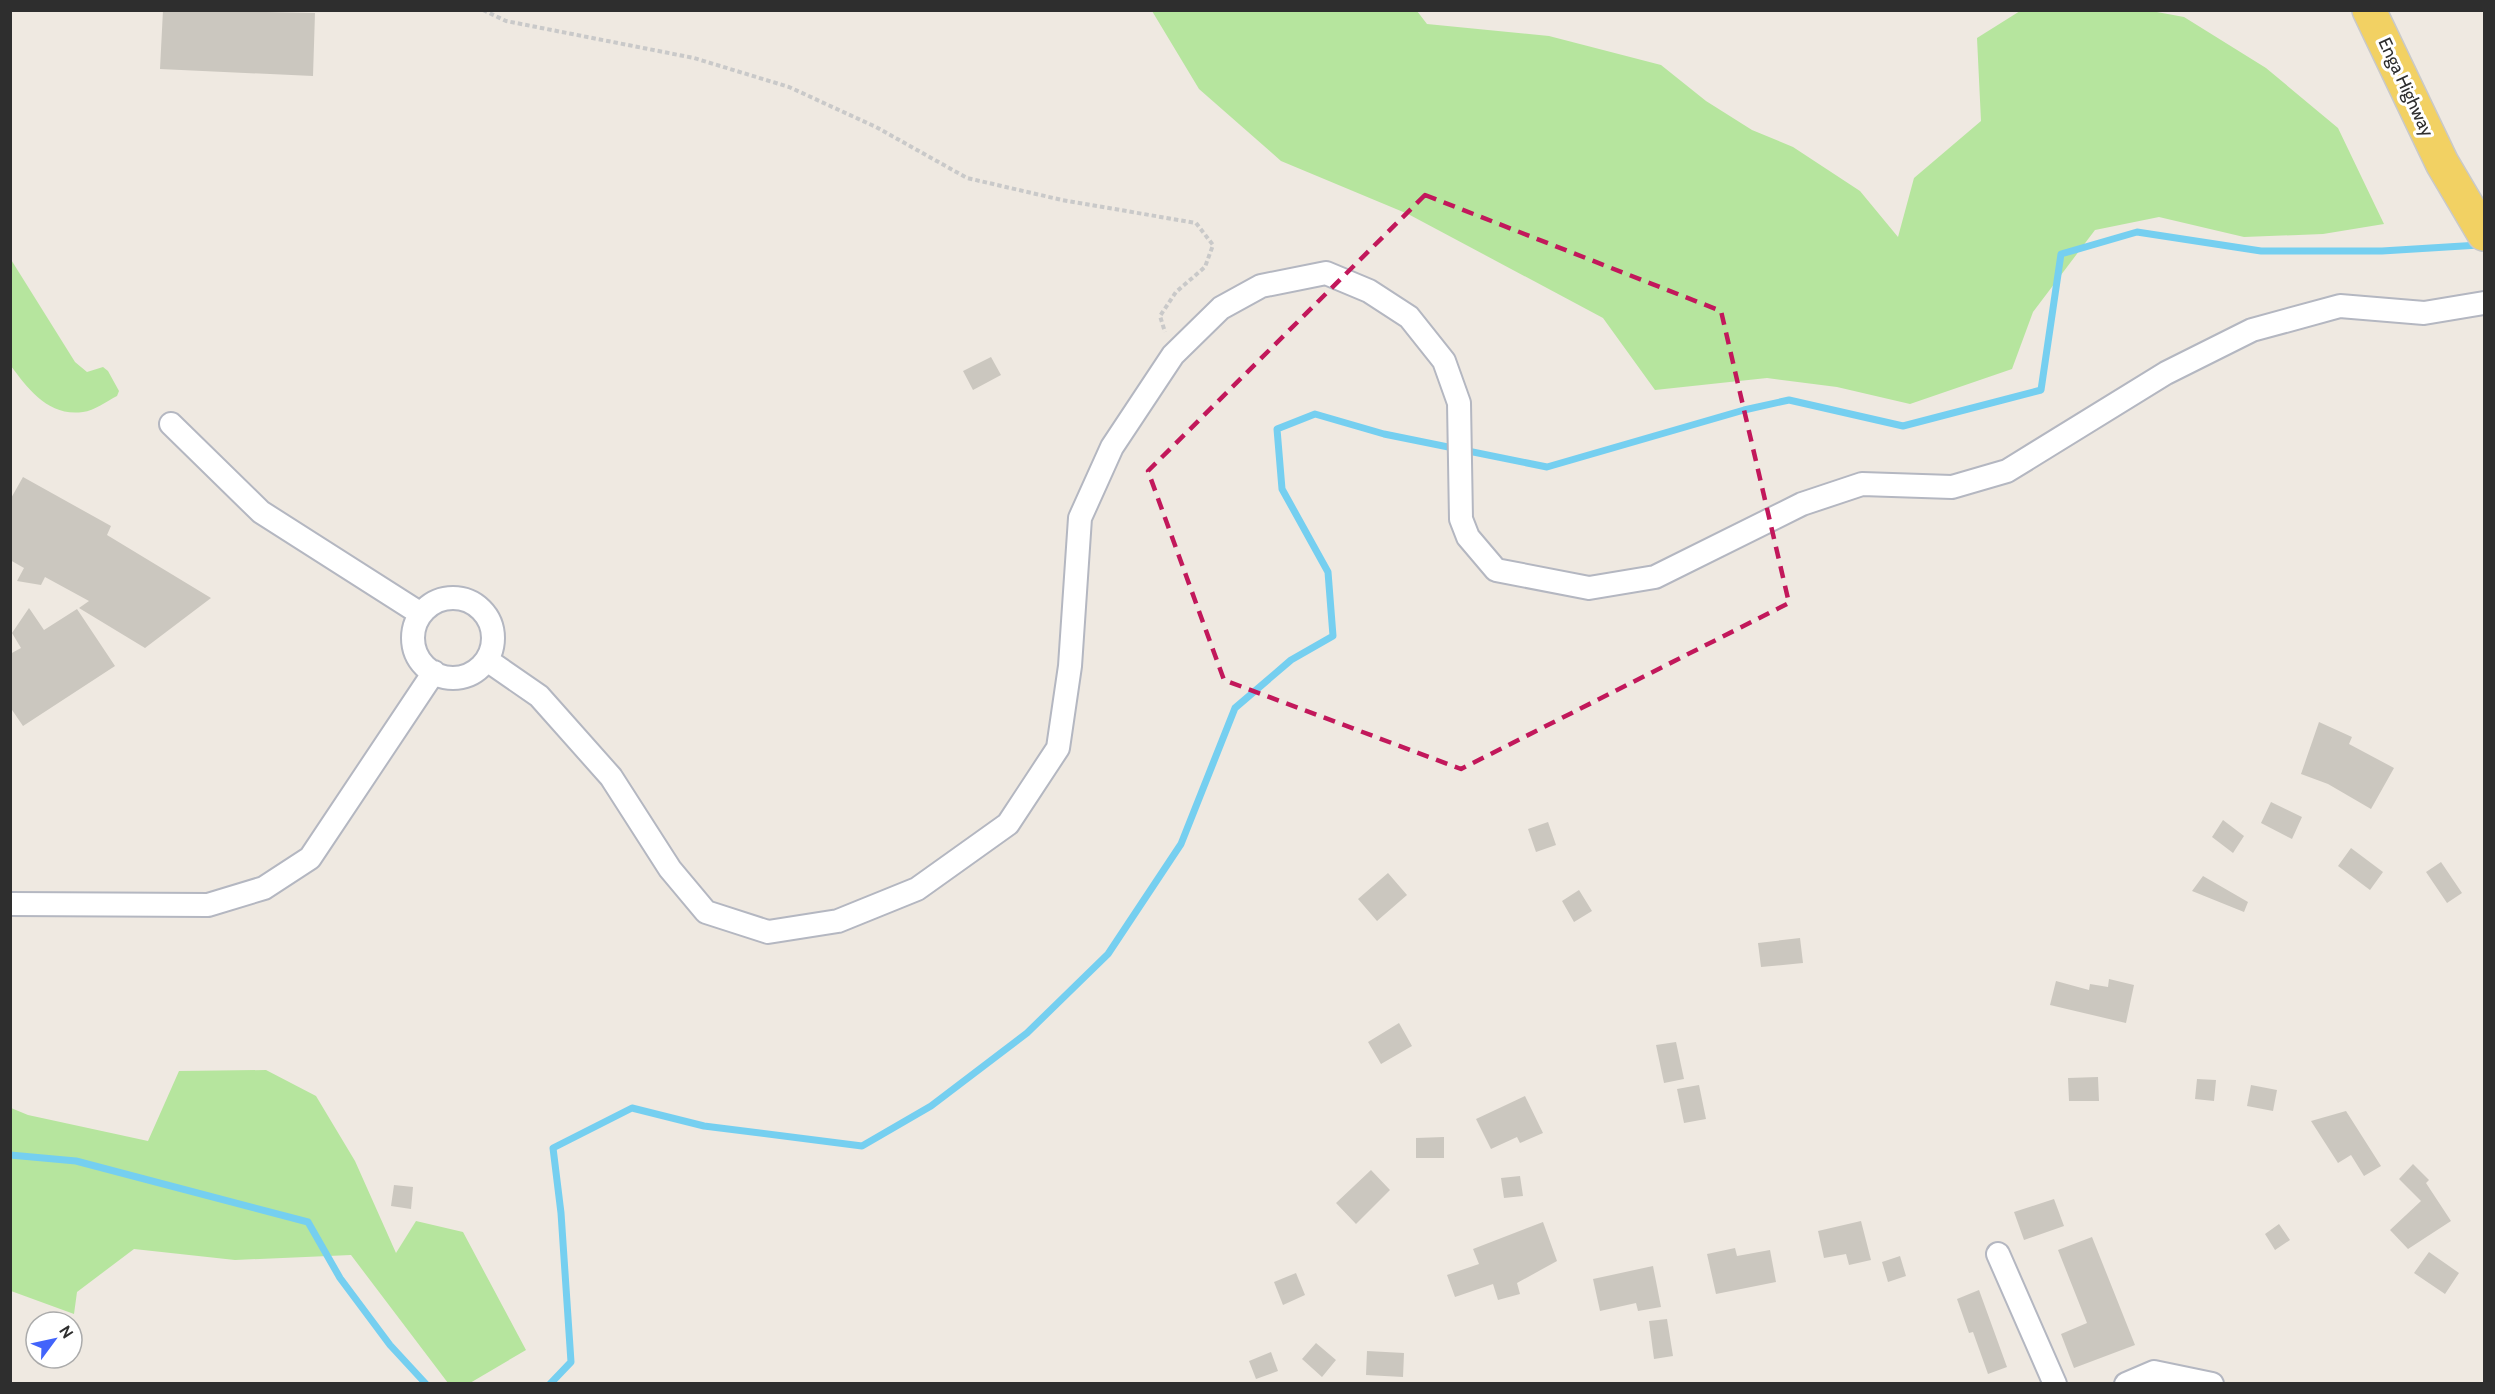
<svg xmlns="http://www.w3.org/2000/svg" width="2495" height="1394" font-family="Cabin,sans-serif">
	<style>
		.green { fill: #b6e59e }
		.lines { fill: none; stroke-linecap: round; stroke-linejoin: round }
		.stream { stroke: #75cff0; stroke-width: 7 }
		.building { fill: #cbc7bf }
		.street-casing { stroke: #b4b7c1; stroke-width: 26 }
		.primary-casing { stroke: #c9c9c9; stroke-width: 36 }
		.path { stroke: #c9c9c9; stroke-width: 4; stroke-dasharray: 4.5 3; stroke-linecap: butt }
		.street { stroke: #fff; stroke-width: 22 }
		.primary { stroke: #f2d163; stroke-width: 33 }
		.marked { fill: none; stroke: #c2185b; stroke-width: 4.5; stroke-dasharray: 12 8; stroke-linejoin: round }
		.labels { text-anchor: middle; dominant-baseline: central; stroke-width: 6; stroke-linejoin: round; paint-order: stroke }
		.street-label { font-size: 18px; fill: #2e2e2e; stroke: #fff }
	</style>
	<rect width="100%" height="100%" fill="#efe9e1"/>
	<path class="green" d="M2146,10L2184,17L2266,68L2338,128L2384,224L2323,234L2244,237L2159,217L2095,230L2033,312L2012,369L1910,404L1837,387L1767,378L1655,390L1603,318L1408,214L1281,161L1199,89L1152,11H1417L1427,24L1549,36L1661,65L1706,101L1752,130L1793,147L1860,191L1898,237L1914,178L1981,121L1977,38L2020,11Z
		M10,258L75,362L87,372L103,367L108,371L119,391L117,396C107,401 94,411 83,412C49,417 28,389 11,366Z
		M266,1070L316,1096L355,1161L396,1253L416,1221L463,1232L526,1350L470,1383H448L351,1255L235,1260L134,1249L77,1292L74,1314L11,1291V1108L28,1115L148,1141L179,1071Z"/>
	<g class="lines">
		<path class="stream" d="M10,1155L76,1161L308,1222L340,1278L390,1345L426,1384
			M550,1384L571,1362L561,1213L553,1148L632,1108L704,1126L862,1146L931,1106L1027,1033L1108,954L1181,844L1235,708L1291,660L1333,636L1328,572L1282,489L1277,429L1315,414L1384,434L1547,467L1744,410L1789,400L1903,426L2041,390L2061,254L2137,232L2261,251H2382L2479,245"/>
	</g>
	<path class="building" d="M163,10L315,13L313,76L160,69Z
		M991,357L1001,375L973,390L963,371Z
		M23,477L111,526L107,535L211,598L145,648L79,608L89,601L45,577L41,585L17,581L24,568L10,560V500Z
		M29,608L44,630L77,609L115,666L23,726L10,707V654L21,648L12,633Z
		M2319,722L2352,737L2349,744L2394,768L2371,809L2328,784L2301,774Z
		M2271,802L2302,817L2292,839L2261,823Z
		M2223,820L2244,836L2233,853L2212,837Z
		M1548,822L1556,845L1536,852L1528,829Z
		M2351,848L2383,872L2370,890L2338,866Z
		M2441,862L2462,893L2447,903L2426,872Z
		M1388,873L1407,895L1377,921L1358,899Z
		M2203,876L2248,902L2244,912L2192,891Z
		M1579,890L1592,911L1574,922L1562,901Z
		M1800,938L1803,963L1761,967L1758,943Z
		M2109,979L2134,985L2126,1023L2050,1005L2056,981L2089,990L2090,984L2108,987Z
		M1399,1023L1412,1046L1381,1064L1368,1042Z
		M1676,1042L1684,1079L1664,1083L1656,1045Z
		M2098,1077L2099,1101H2069L2068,1078Z
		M2197,1079L2216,1080L2214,1101L2195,1099Z
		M1699,1085L1706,1119L1684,1123L1677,1089Z
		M2251,1085L2277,1090L2273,1111L2247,1106Z
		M1525,1096L1543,1133L1520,1143L1517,1137L1491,1149L1476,1119Z
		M2346,1111L2381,1166L2364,1176L2351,1155L2338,1163L2311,1121Z
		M1444,1137V1158H1416V1138Z
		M2413,1164L2429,1180L2426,1183L2451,1221L2408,1249L2390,1230L2421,1201L2399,1179Z
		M1371,1170L1390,1190L1356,1224L1336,1203Z
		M1520,1176L1523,1196L1504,1198L1501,1178Z
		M394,1185L413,1187L411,1209L391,1206Z
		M2054,1199L2064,1226L2024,1240L2014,1212Z
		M1861,1221L1871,1260L1849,1265L1846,1254L1824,1258L1818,1231Z
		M1543,1222L1557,1261L1517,1283L1520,1294L1498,1300L1493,1284L1455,1297L1447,1275L1479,1264L1473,1249Z
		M2279,1224L2290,1240L2275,1250L2265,1234Z
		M2092,1237L2135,1345L2074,1368L2061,1334L2087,1323L2058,1250Z
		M1735,1248L1737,1256L1770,1250L1776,1282L1716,1294L1707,1254Z
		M2429,1252L2459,1273L2445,1294L2414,1273Z
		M1900,1256L1906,1276L1888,1282L1882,1262Z
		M1653,1266L1661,1307L1638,1311L1636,1303L1600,1311L1593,1279Z
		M1296,1273L1305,1295L1283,1305L1274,1282Z
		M1979,1290L2007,1367L1988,1374L1973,1332L1969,1333L1957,1299Z
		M1667,1319L1673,1356L1654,1359L1649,1321Z
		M1316,1343L1336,1360L1322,1377L1302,1359Z
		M1367,1351L1404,1353L1403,1377L1366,1375Z
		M1271,1352L1278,1371L1256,1379L1249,1361Z"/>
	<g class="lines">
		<g class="street-casing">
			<path id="street" d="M171,424L261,512L421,614
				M413 638a40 40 0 1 1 80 0a40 40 0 1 1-80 0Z
				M487,660L539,696L611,777L670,869L706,912L768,932L838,921L917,889L1008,824L1058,748L1070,666L1080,518L1112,447L1173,355L1221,308L1261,286L1326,273L1369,291L1409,317L1444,361L1459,403L1461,519L1468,537L1496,570L1589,588L1655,577L1802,504L1862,484L1952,487L2007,471L2166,373L2252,330L2340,306L2424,313L2484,303
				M10,904L208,905L264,888L310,858L434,672
				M1998,1254L2055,1384
				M2126,1384L2154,1372L2212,1384"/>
		</g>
		<g class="primary-casing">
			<path id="primary" d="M2369,10L2442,163L2484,234"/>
		</g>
		<path class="path" d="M483,10L506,21L694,58L789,87L876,127L967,178L1062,200L1196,223L1213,245L1205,267L1176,292L1160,316L1165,332"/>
		<use href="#street" class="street"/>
		<use href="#primary" class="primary"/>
	</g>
	<path class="marked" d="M1425,195L1721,311L1789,603L1461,769L1224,680L1148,471Z"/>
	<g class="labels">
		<g class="street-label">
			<text transform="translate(2406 87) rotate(65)">Enga Highway</text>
		</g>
	</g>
	<rect width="2495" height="1394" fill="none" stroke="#2e2e2e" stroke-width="24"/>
	<g transform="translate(54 1340) rotate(57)"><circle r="28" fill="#ffffff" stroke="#ababab" stroke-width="1.5"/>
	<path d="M0-4.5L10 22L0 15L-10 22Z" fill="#4264fb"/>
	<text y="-9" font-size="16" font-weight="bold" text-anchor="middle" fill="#2e2e2e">N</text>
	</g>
</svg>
